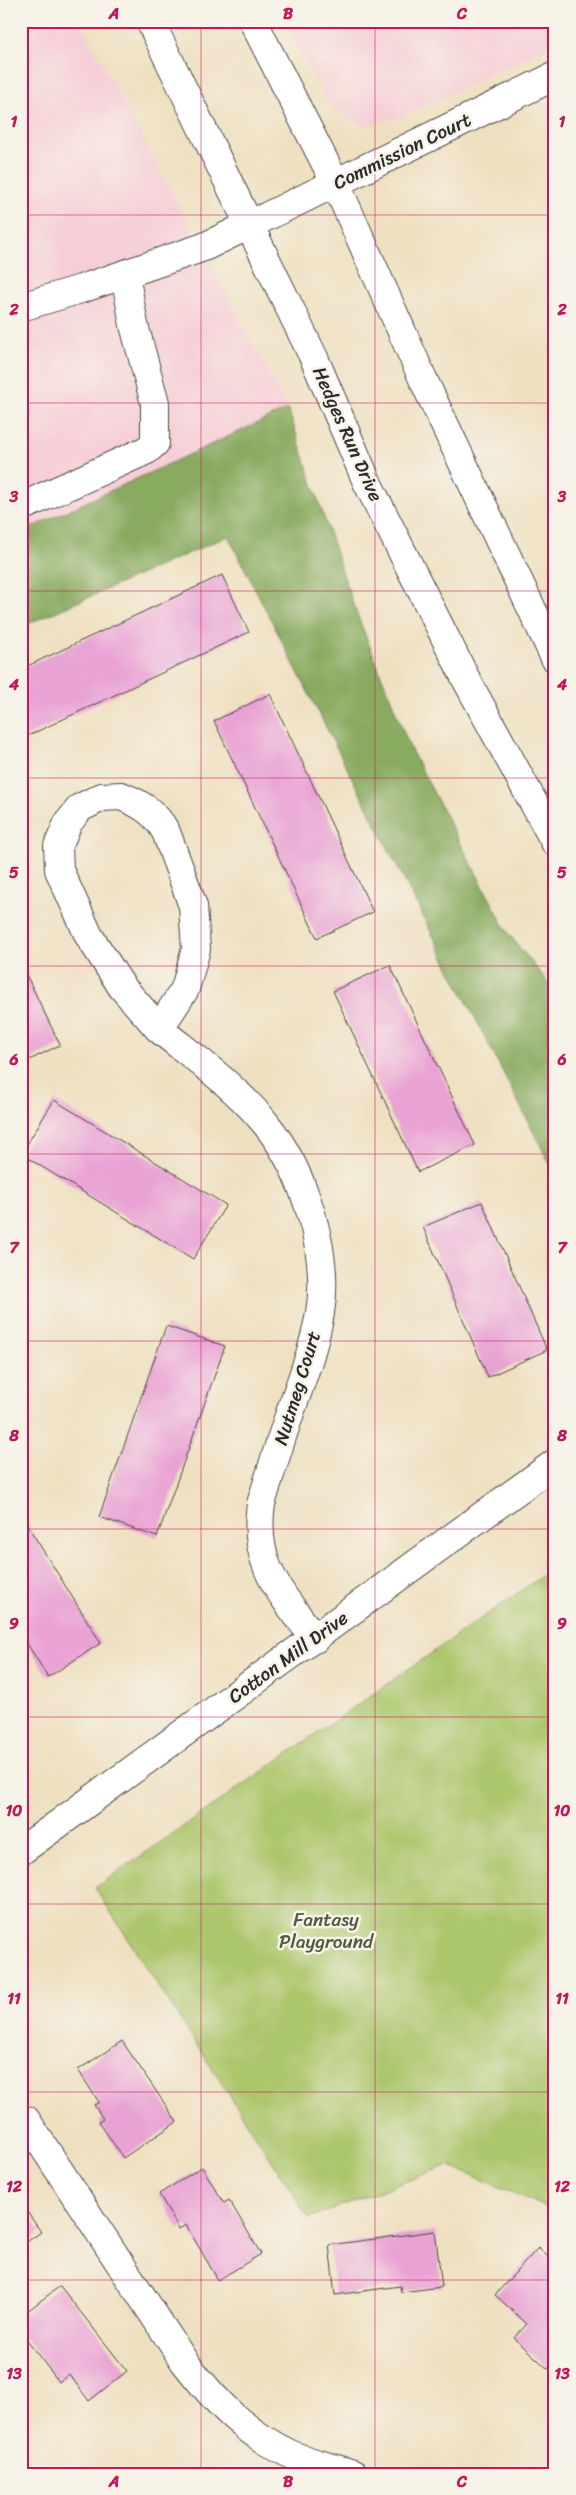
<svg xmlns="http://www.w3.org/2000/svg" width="576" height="2495" font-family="Sriracha,sans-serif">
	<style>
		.built { fill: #f6cfd6 }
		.green { fill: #acc66c; stroke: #6c784c }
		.forest { fill: #89ab60; stroke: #5a6b46 }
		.building { fill: #e9a2d4 }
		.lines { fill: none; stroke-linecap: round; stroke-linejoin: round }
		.minor-casing { stroke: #484642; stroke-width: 30 }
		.minor { stroke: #fff; stroke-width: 28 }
		.grid { fill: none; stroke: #c2185b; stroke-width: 1; stroke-opacity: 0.55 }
		.labels { text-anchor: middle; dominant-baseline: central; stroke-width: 5; stroke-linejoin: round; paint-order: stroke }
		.street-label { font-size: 19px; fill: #2b2b2b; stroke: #f7f3e8 }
		.park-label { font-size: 19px; fill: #525a3e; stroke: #f7f3e8 }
		.neatline { fill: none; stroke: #c2185b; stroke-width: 2 }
		.grid-label { font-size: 16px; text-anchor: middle; font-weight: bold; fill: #c2185b }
	</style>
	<rect width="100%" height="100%" fill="#f7f3e8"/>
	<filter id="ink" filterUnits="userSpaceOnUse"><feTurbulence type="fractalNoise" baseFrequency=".02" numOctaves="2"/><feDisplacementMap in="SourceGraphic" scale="10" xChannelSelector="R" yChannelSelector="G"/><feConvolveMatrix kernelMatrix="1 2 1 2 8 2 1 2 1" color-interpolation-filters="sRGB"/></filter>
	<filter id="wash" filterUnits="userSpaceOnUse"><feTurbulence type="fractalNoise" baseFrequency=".0096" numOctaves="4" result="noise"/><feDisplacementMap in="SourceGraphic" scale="20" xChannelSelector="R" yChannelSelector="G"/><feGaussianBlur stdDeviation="1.12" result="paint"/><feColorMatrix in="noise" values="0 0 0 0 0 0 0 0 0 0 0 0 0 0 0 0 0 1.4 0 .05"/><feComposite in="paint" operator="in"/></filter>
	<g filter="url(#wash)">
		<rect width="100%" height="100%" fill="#efe0c1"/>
		<path class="built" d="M21,21H80L288,409L21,532Z
			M284,21H555V44L399,118L363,126L329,106Z"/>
		<path class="green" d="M555,1567V2211L449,2165L309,2218L95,1888Z"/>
		<path class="forest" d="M288,409L353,604L411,750L508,933L555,991V1174L228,536L21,627V532Z"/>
		<g id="blocks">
			<path class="building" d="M222,575L249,632L21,739V669Z
				M270,694L373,912L317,938L214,721Z
				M21,964L60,1045L21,1064Z
				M390,965L475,1145L418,1172L333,991Z
				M54,1100L226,1205L193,1259L21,1154Z
				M482,1202L547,1350L488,1377L423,1227Z
				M166,1326L225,1346L157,1537L99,1517Z
				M21,1515L101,1643L48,1677L21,1634Z
				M122,2041L177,2122L123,2158L99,2122L103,2119L94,2105L99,2102L78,2070Z
				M202,2167L224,2203L229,2200L261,2254L218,2280L186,2225L179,2229L159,2194Z
				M21,2203L41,2232L21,2246Z
				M435,2231L442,2287L401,2292L400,2286L335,2295L329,2245Z
				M538,2248L555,2263V2361L548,2369L514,2338L527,2324L495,2295Z
				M60,2286L127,2371L89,2401L69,2374L59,2382L21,2333V2316Z"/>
		</g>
	</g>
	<g filter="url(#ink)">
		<use href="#blocks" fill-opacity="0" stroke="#484642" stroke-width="1"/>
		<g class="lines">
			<g class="minor-casing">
				<path id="minor" d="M150,21L314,358L367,482L467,681L555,842
					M253,21L336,184L423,379L555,658
					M21,307L81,289L204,247L555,76
					M21,507L147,450L155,443V403L134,325L125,274
					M121,796C141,804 155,812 166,832L193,906L196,949L185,989L159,1029L122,987L89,936L59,870L58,846L68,823L80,808L102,797Z
					M159,1029C196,1059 236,1087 266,1124C304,1171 330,1253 320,1313C315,1342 306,1368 296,1396C283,1431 272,1468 261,1504C252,1565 281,1593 315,1639
					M21,1851L555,1463
					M26,2120L184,2361C215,2401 243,2432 290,2454C310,2463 332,2467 353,2474"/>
			</g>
			<use href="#minor" class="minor"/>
		</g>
	</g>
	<path class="grid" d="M201,21V2474M375,21V2474M21,215H555M21,403H555M21,591H555M21,778H555M21,966H555M21,1154H555M21,1341H555M21,1529H555M21,1717H555M21,1904H555M21,2092H555M21,2280H555"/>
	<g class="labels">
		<g class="street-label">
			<text transform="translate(402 151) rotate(-26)">Commission Court</text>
			<text transform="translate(348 434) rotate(66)">Hedges Run Drive</text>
			<text transform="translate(297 1388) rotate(-73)">Nutmeg Court</text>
			<text transform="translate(288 1657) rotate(-36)">Cotton Mill Drive</text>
		</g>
		<g class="park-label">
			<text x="326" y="1919">Fantasy<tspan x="326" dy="22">Playground</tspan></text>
		</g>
	</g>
	<rect width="576" height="2495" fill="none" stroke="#f7f3e8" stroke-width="55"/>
	<rect x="28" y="28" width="520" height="2440" class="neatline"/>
	<g class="grid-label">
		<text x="114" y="19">A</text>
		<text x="288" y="19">B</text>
		<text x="462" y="19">C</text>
		<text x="14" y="127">1</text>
		<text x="562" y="127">1</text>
		<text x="14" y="315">2</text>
		<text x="562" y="315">2</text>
		<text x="14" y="502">3</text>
		<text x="562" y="502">3</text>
		<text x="14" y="690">4</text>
		<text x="562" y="690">4</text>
		<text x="14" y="878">5</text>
		<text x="562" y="878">5</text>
		<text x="14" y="1065">6</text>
		<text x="562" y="1065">6</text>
		<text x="14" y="1253">7</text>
		<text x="562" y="1253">7</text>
		<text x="14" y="1441">8</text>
		<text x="562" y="1441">8</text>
		<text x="14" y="1629">9</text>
		<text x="562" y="1629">9</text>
		<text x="14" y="1816">10</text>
		<text x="562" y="1816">10</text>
		<text x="14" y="2004">11</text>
		<text x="562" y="2004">11</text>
		<text x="14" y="2192">12</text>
		<text x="562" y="2192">12</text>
		<text x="14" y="2379">13</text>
		<text x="562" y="2379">13</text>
		<text x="114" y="2487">A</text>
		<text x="288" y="2487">B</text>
		<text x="462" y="2487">C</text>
	</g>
</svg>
